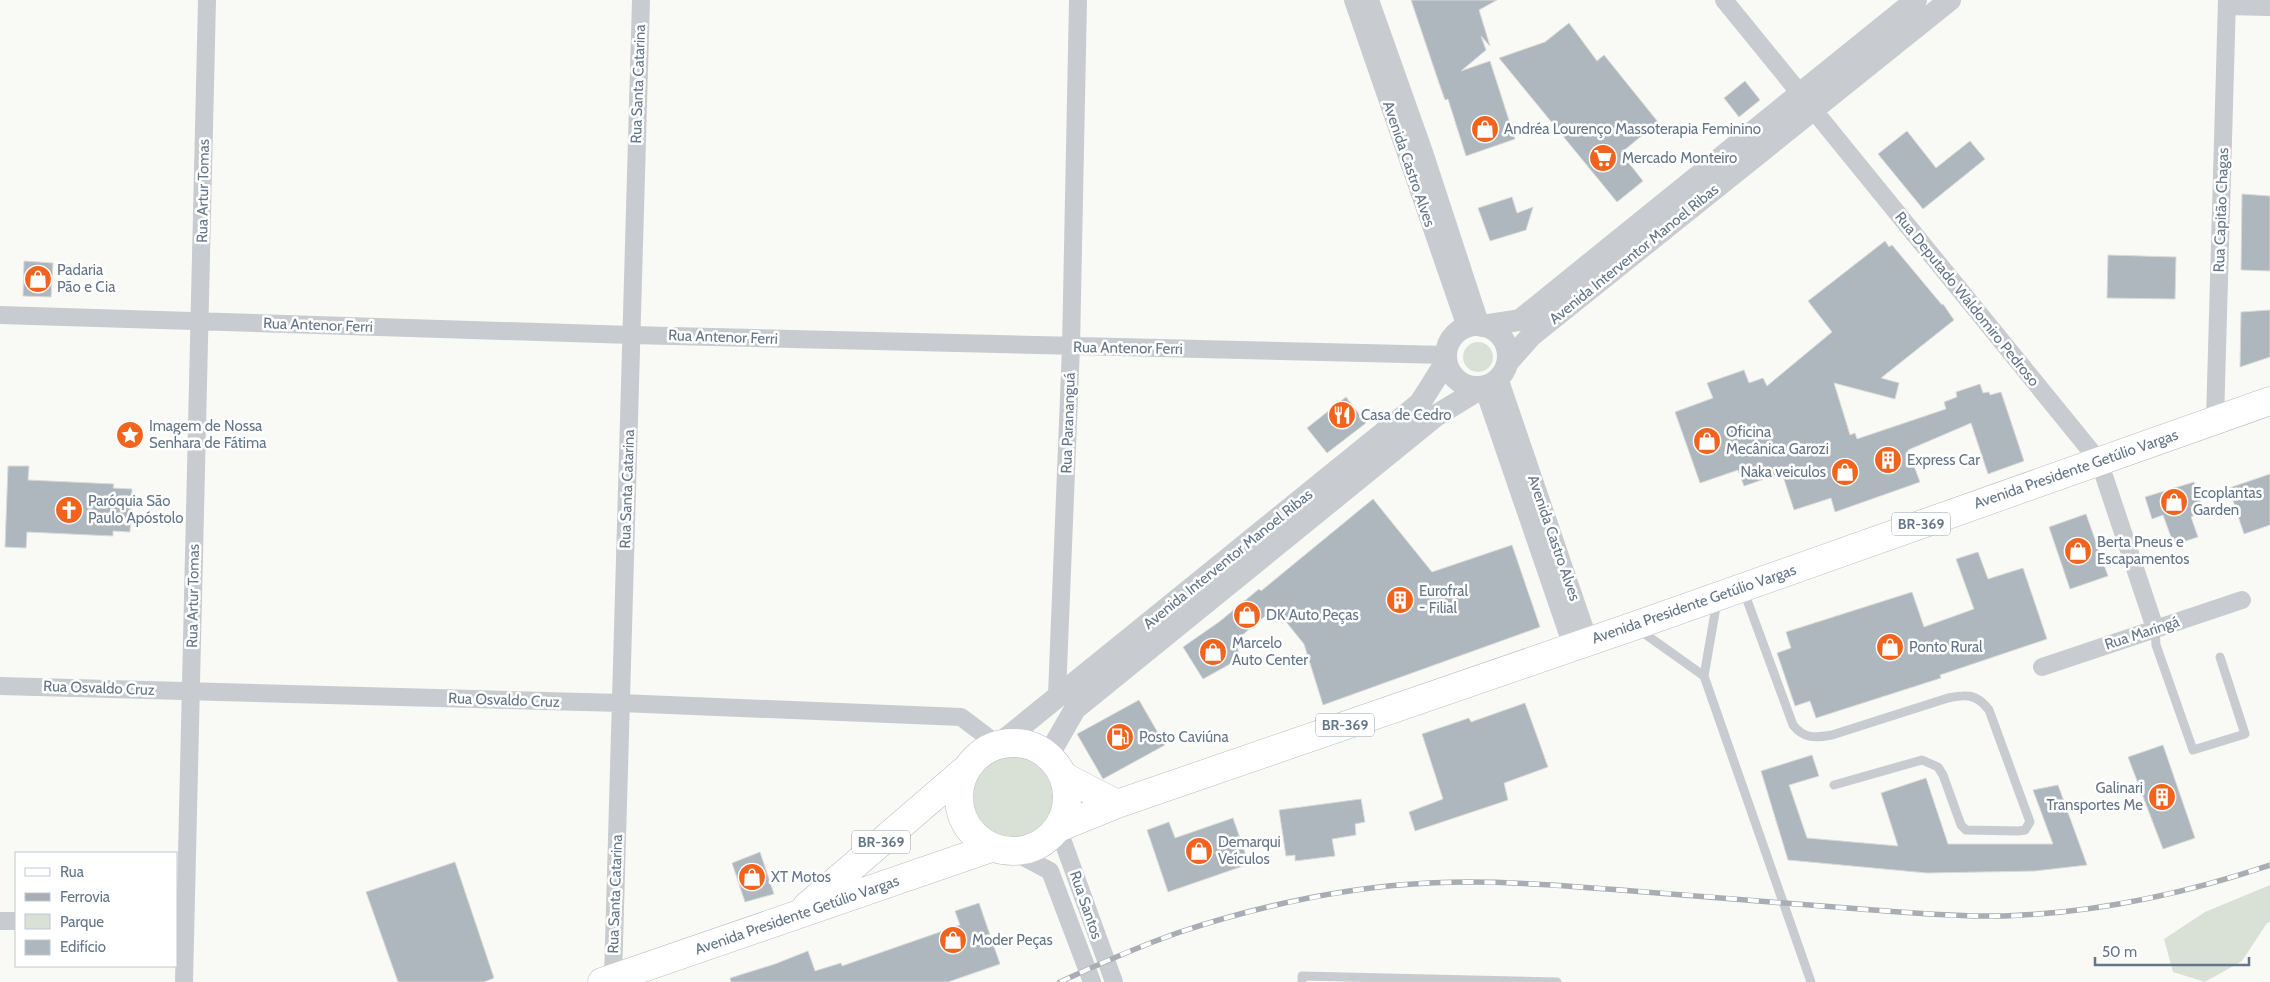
<svg xmlns="http://www.w3.org/2000/svg" width="2270" height="982" font-family="Cabin,sans-serif">
	<style>
		.green { fill: #d9e1d7 }
		.building { fill: #aeb6be; stroke: #dadbd8 }
		.lines { fill: none; stroke-linecap: round; stroke-linejoin: round }
		.primary-casing { stroke: #b9bdc1; stroke-width: 29 }
		.service { stroke: #c8ccd0; stroke-width: 9 }
		.minor { stroke: #c8ccd0; stroke-width: 18 }
		.tertiary { stroke: #c8ccd0; stroke-width: 22 }
		.primary { stroke: #fff; stroke-width: 28 }
		.rail-casing { stroke: #a8adb4; stroke-width: 5.5 }
		.rail { stroke: #fff; stroke-width: 4; stroke-dasharray: 11; stroke-linecap: butt }
		.labels { text-anchor: middle; dominant-baseline: central; stroke-width: 5; stroke-linejoin: round; paint-order: stroke }
		.shield { fill: #fff; stroke: #939fad; stroke-width: 1 }
		.shield-label { font-size: 14px; font-weight: bold; fill: #65768a }
		.street-label { font-size: 15px; fill: #65768a; stroke: #fff }
		.poi-label { font-size: 15px; fill: #65768a; stroke: #fff; text-anchor: start }
	</style>
	<rect width="100%" height="100%" fill="#f9f9f6"/>
	<path class="green" d="M1463 357a15 15 0 1 1 30 0a15 15 0 1 1-30 0Z
		M973 797a40 40 0 1 1 80 0a40 40 0 1 1-80 0Z
		M2270,885V922L2267,923L2242,961L2205,982L2173,972L2164,939L2205,912Z"/>
	<path class="building" d="M1411,0H1497L1479,10L1490,46L1481,36L1486,50L1461,71L1490,61L1515,139L1466,156L1448,99L1445,100L1439,83Z
		M1569,23L1597,61L1604,55L1658,122L1621,153L1643,181L1617,202L1499,58L1545,42Z
		M1745,81L1760,100L1739,117L1724,98Z
		M1907,131L1936,168L1970,141L1985,159L1923,209L1878,154Z
		M2242,194L2270,196V271L2241,270Z
		M1512,197L1517,213L1533,207L1526,230L1490,241L1478,208Z
		M1885,241L1889,247L1892,245L1942,305L1943,304L1954,320L1881,378L1899,383L1895,399L1834,383L1850,435L1855,433L1857,439L1946,409L1944,402L1957,397L1956,392L1980,384L1983,393L1989,392L1990,395L2001,392L2024,461L1988,474L1971,423L1908,450L1920,482L1835,512L1831,498L1794,510L1782,473L1744,486L1738,470L1700,483L1675,412L1713,398L1707,383L1744,370L1749,383L1763,378L1767,386L1832,332L1808,301Z
		M2108,255L2176,257L2175,299L2107,298Z
		M24,261L53,263L51,297L23,296Z
		M2270,310V357L2240,367L2241,312Z
		M1346,397L1366,423L1327,453L1307,428Z
		M8,466H29L28,480L114,484L113,488L132,489L130,532L113,531V536L27,532L26,548L5,547Z
		M2270,474V525L2244,534L2229,488Z
		M2194,482L2204,510L2191,517L2198,537L2174,545L2163,515L2152,519L2145,497Z
		M1373,499L1432,572L1512,545L1540,627L1323,705L1304,644L1275,608L1235,641L1241,658L1203,679L1183,647L1219,622L1259,589L1261,591Z
		M2086,514L2108,576L2070,589L2049,527Z
		M1978,552L1988,579L2023,568L2047,639L1940,675L1941,678L1816,718L1810,701L1795,706L1777,653L1791,648L1786,632L1912,592L1924,627L1974,609L1956,559Z
		M1139,700L1165,745L1103,779L1077,734Z
		M1525,703L1548,767L1504,783L1508,800L1415,831L1409,812L1443,799L1422,734L1469,718L1471,722Z
		M2163,745L2195,838L2163,849L2128,757Z
		M1812,755L1819,776L1789,785L1807,838L1898,846L1881,793L1926,778L1948,844H2053L2033,790L2058,785L2087,865L2035,871L1927,873L1788,860L1761,771Z
		M1361,799L1365,822L1355,824L1356,835L1332,839L1335,856L1295,861V855L1286,856L1279,810Z
		M1233,818L1249,864L1168,892L1147,830L1169,822L1175,838Z
		M760,852L774,894L745,902L732,863Z
		M455,862L494,978L484,982H398L366,892Z
		M979,903L1000,964L948,982H731L730,978L775,964L808,951L815,971L841,963L842,966L960,925L955,911Z"/>
	<g class="lines">
		<g class="primary-casing">
			<path id="primary" d="M959 797a54 54 0 1 1 108 0a54 54 0 1 1-108 0Z
				M1063,776L1117,804
				M1058,828L1117,804L1634,626L2270,401
				M807,906L966,769
				M602,982L991,848"/>
		</g>
		<path class="service" d="M1743,589L1793,725C1804,739 1815,738 1832,735L1948,698C1967,694 1977,694 1989,710L2030,822L2025,830L2018,831L1966,830L1961,825L1943,775L1938,767L1922,760L1834,785
			M1717,601L1704,676L1811,982
			M2155,628L2156,645L2193,750L2245,734L2220,657
			M1638,629L1704,676
			M1302,982V976L1557,982"/>
		<path class="minor" d="M1353,0L1466,327
			M1370,0L1424,152L1481,326
			M1724,0L2099,461L2155,628
			M2227,6L2270,7
			M0,315L631,335L1446,355
			M1499,378L1589,641
			M1483,387L1572,646
			M2215,420L2227,0
			M2042,667L2242,600
			M0,686L621,703L961,717L998,745
			M1057,695L1071,347L1078,0
			M1058,828L1114,982
			M1014,852L1050,871L1092,982
			M0,921H16
			M613,978L641,0
			M184,982L207,0"/>
		<path class="tertiary" d="M1446 356a31 31 0 1 1 62 0a31 31 0 1 1-62 0Z
			M1481,326L1520,320L1916,0
			M1508,362L1531,336L1950,0
			M998,745L1420,403L1446,362
			M1048,756L1075,709L1437,415L1483,387"/>
		<use href="#primary" class="primary"/>
		<g class="rail-casing">
			<path id="rail" d="M1060,982C1099,964 1140,946 1180,932C1259,906 1346,887 1429,883C1493,880 1556,885 1620,890C1705,896 1789,904 1873,910C1917,913 1960,917 2003,916C2094,913 2184,894 2270,865"/>
		</g>
		<use href="#rail" class="rail"/>
	</g>
	<defs>
		<g id="shop-disc" transform="scale(1.4375)"><circle r="9.5" fill="#f2641d" stroke="#fff"/><path d="M-5-2.5h2.3a2.7 3.5 0 0 1 5.4 0H5L5.5 6h-11ZM-1.5-2.5h3a1.5 2.3 0 0 0-3 0Z" fill="#fff"/></g>
		<g id="supermarket-disc" transform="scale(1.4375)"><circle r="9.5" fill="#f2641d" stroke="#fff"/><path d="M-6-5.5h2.5l.6 2H6L4.5 2H-2.5L-4.4-4H-6ZM-1.5 3.2a1.3 1.3 0 1 0 .1 0ZM3 3.2a1.3 1.3 0 1 0 .1 0Z" fill="#fff"/></g>
		<g id="restaurant-disc" transform="scale(1.4375)"><circle r="9.5" fill="#f2641d" stroke="#fff"/><path d="M-5-6h1v4h1v-4h1v4h1v-4h1v5L-1.5 .5V6h-2V.5L-5-1ZM5-6V6H3V1.5H1.5Q1.5-4 5-6Z" fill="#fff"/></g>
		<g id="sight-disc" transform="scale(1.4375)"><circle r="9.5" fill="#f2641d" stroke="#fff"/><path d="M0-6L1.8-2.2L6-1.7L2.9 1.2L3.7 5.4L0 3.3L-3.7 5.4L-2.9 1.2L-6-1.7L-1.8-2.2Z" fill="#fff"/></g>
		<g id="building-disc" transform="scale(1.4375)"><circle r="9.5" fill="#f2641d" stroke="#fff"/><path d="M-4-6H4V6H1V3H-1V6H-4ZM-2.5-4.3h1.7v1.8h-1.7ZM.8-4.3h1.7v1.8H.8ZM-2.5-1h1.7V.8h-1.7ZM.8-1h1.7V.8H.8Z" fill="#fff"/></g>
		<g id="church-disc" transform="scale(1.4375)"><circle r="9.5" fill="#f2641d" stroke="#fff"/><path d="M-1.2-6h2.4v3.5h3.3v2.4h-3.3V6h-2.4V-.1h-3.3v-2.4h3.3Z" fill="#fff"/></g>
		<g id="fuel-disc" transform="scale(1.4375)"><circle r="9.5" fill="#f2641d" stroke="#fff"/><path d="M-5.5-6h7V0h2V4h1.3V-2.5L3-4.5l.8-.8L6-3V5H2.5V1h-1V6h-7ZM-4.2-4.7v3.2H.2V-4.7Z" fill="#fff"/></g>
	</defs>
	<g fill-rule="evenodd">
		<use href="#shop-disc" x="1485" y="129"/>
		<use href="#supermarket-disc" x="1603" y="158"/>
		<use href="#shop-disc" x="38" y="279"/>
		<use href="#restaurant-disc" x="1342" y="415"/>
		<use href="#sight-disc" x="130" y="435"/>
		<use href="#shop-disc" x="1707" y="441"/>
		<use href="#building-disc" x="1888" y="460"/>
		<use href="#shop-disc" x="1845" y="472"/>
		<use href="#shop-disc" x="2174" y="502"/>
		<use href="#church-disc" x="69" y="510"/>
		<use href="#shop-disc" x="2078" y="551"/>
		<use href="#building-disc" x="1400" y="600"/>
		<use href="#shop-disc" x="1247" y="615"/>
		<use href="#shop-disc" x="1890" y="647"/>
		<use href="#shop-disc" x="1213" y="652"/>
		<use href="#fuel-disc" x="1120" y="737"/>
		<use href="#building-disc" x="2162" y="797"/>
		<use href="#shop-disc" x="1199" y="851"/>
		<use href="#shop-disc" x="752" y="877"/>
		<use href="#shop-disc" x="953" y="940"/>
	</g>
	<g class="labels">
		<g class="shield">
			<rect x="1892" y="512.5" width="58" height="23" rx="4"/>
			<rect x="1316" y="713.5" width="58" height="23" rx="4"/>
			<rect x="852" y="830.5" width="58" height="23" rx="4"/>
		</g>
		<g class="shield-label">
			<text x="1921" y="524">BR-369</text>
			<text x="1345" y="725">BR-369</text>
			<text x="881" y="842">BR-369</text>
		</g>
		<g class="street-label">
			<text transform="translate(638 84) rotate(-88)">Rua Santa Catarina</text>
			<text transform="translate(1409 164) rotate(71)">Avenida Castro Alves</text>
			<text transform="translate(203 191) rotate(-89)">Rua Artur Tomas</text>
			<text transform="translate(2221 210) rotate(-88)">Rua Capitão Chagas</text>
			<text transform="translate(1634 254) rotate(-39)">Avenida Interventor Manoel Ribas</text>
			<text transform="translate(1967 299) rotate(51)">Rua Deputado Waldomiro Pedroso</text>
			<text transform="translate(318 325) rotate(2)">Rua Antenor Ferri</text>
			<text transform="translate(723 337) rotate(2)">Rua Antenor Ferri</text>
			<text transform="translate(1128 348) rotate(1)">Rua Antenor Ferri</text>
			<text transform="translate(1068 423) rotate(-88)">Rua Parananguá</text>
			<text transform="translate(2076 469) rotate(-19)">Avenida Presidente Getúlio Vargas</text>
			<text transform="translate(627 489) rotate(-88)">Rua Santa Catarina</text>
			<text transform="translate(1554 538) rotate(71)">Avenida Castro Alves</text>
			<text transform="translate(1228 559) rotate(-39)">Avenida Interventor Manoel Ribas</text>
			<text transform="translate(193 596) rotate(-89)">Rua Artur Tomas</text>
			<text transform="translate(1694 604) rotate(-19)">Avenida Presidente Getúlio Vargas</text>
			<text transform="translate(2142 633) rotate(-18)">Rua Maringá</text>
			<text transform="translate(99 688) rotate(2)">Rua Osvaldo Cruz</text>
			<text transform="translate(504 700) rotate(2)">Rua Osvaldo Cruz</text>
			<text transform="translate(615 894) rotate(-88)">Rua Santa Catarina</text>
			<text transform="translate(1086 905) rotate(71)">Rua Santos</text>
			<text transform="translate(797 915) rotate(-19)">Avenida Presidente Getúlio Vargas</text>
		</g>
		<g class="poi-label">
			<text x="1504" y="129">Andréa Lourenço Massoterapia Feminino</text>
			<text x="1622" y="158">Mercado Monteiro</text>
			<text x="57" y="270">Padaria<tspan x="57" dy="17">Pão e Cia</tspan></text>
			<text x="1361" y="415">Casa de Cedro</text>
			<text x="149" y="426">Imagem de Nossa<tspan x="149" dy="17">Senhara de Fátima</tspan></text>
			<text x="1726" y="432">Oficina<tspan x="1726" dy="17">Mecânica Garozi</tspan></text>
			<text x="1907" y="460">Express Car</text>
			<text x="1826" y="472" text-anchor="end">Naka veiculos</text>
			<text x="2193" y="493">Ecoplantas<tspan x="2193" dy="17">Garden</tspan></text>
			<text x="88" y="501">Paróquia São<tspan x="88" dy="17">Paulo Apóstolo</tspan></text>
			<text x="2097" y="542">Berta Pneus e<tspan x="2097" dy="17">Escapamentos</tspan></text>
			<text x="1419" y="591">Eurofral<tspan x="1419" dy="17">- Filial</tspan></text>
			<text x="1266" y="615">DK Auto Peças</text>
			<text x="1232" y="643">Marcelo<tspan x="1232" dy="17">Auto Center</tspan></text>
			<text x="1909" y="647">Ponto Rural</text>
			<text x="1139" y="737">Posto Caviúna</text>
			<text x="2143" y="788" text-anchor="end">Galinari<tspan x="2143" dy="17">Transportes Me</tspan></text>
			<text x="1218" y="842">Demarqui<tspan x="1218" dy="17">Veículos</tspan></text>
			<text x="771" y="877">XT Motos</text>
			<text x="972" y="940">Moder Peças</text>
		</g>
	</g>
	<rect x="15" y="852" width="162" height="115" fill="#ffffff" stroke="#c1c8d0"/>
	<rect x="25" y="868" width="25" height="8" fill="#ffffff" stroke="#c1c8d0"/>
	<text x="60" y="877" font-size="15" fill="#65768a">Rua</text>
	<rect x="25" y="893" width="25" height="8" fill="#a8adb4" stroke="#c1c8d0"/>
	<text x="60" y="902" font-size="15" fill="#65768a">Ferrovia</text>
	<rect x="25" y="914" width="25" height="15" fill="#d9e1d7" stroke="#c1c8d0"/>
	<text x="60" y="927" font-size="15" fill="#65768a">Parque</text>
	<rect x="25" y="940" width="25" height="15" fill="#aeb6be" stroke="#c1c8d0"/>
	<text x="60" y="952" font-size="15" fill="#65768a">Edifício</text>
	<path d="M2095 957v8h154v-8" fill="none" stroke="#65768a" stroke-width="2.5"/>
	<text x="2102" y="957" font-size="15" fill="#65768a" stroke="#ffffff" stroke-width="4" paint-order="stroke">50 m</text>
</svg>
